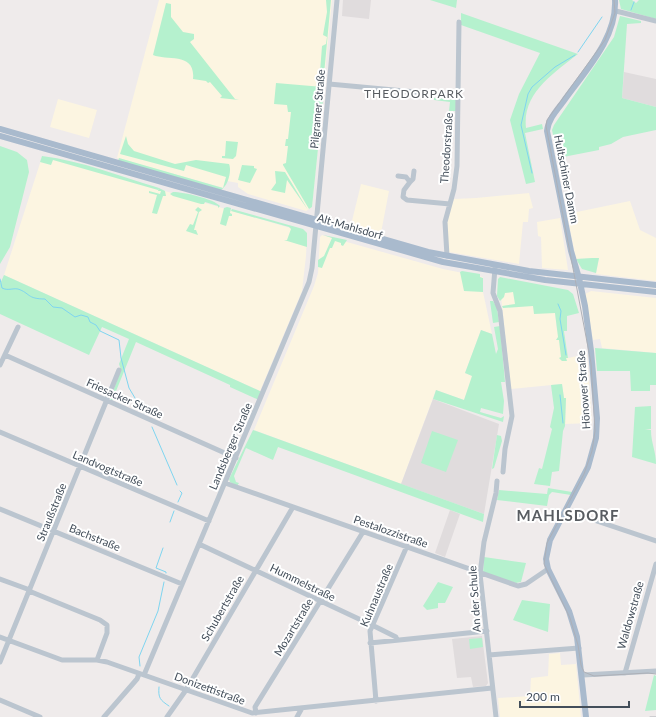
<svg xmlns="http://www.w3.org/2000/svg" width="656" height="717" font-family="Lato,sans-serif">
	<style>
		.commercial { fill: #fcf5e1 }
		.education { fill: #e0dcdd }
		.green { fill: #b5f1ce }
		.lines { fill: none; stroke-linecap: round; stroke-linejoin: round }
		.stream { stroke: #7fd5f0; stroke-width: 1 }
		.minor { stroke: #bbc5cf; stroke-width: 5 }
		.major { stroke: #a9bacd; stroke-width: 6 }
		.tram { stroke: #adb0b7; stroke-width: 1 }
		.rail { stroke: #adb0b7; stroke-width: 1 }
		.labels { text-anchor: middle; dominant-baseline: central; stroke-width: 4; stroke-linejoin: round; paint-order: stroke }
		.street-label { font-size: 11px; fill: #434e5a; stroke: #fff }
		.neighbourhood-label { font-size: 12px; letter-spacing: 1px; fill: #585c61; stroke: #fff }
		.district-label { font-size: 15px; font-weight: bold; letter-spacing: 1px; fill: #585c61; stroke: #fff }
	</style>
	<rect width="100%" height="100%" fill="#efebeb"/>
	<path class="commercial" d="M159,0H332L312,207L306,211L248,194L238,187V183L227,181L224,188L117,158Z
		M58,99L97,110L89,138L50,127Z
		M42,157L60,160L307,233L306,256L302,291L260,391L4,275Z
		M361,184L389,191L381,233L351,225Z
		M529,193L533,208L529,209L528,222H523L519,264L449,252L446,222L454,199L476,198Z
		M630,201L640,230L656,238V281L596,274L599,258L576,259L567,214Z
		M560,218L568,270L542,268L541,237L538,236L537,222Z
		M322,235L443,269L483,277V292L492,334L481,330L465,373L473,376L464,400L436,390L401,484L254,430L314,286L318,273L320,237Z
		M507,281L555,313L557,330L564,331L568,358L587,354L592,423L565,424L566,398H564L562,384L511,389L501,296Z
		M591,291L656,298V353L602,348L600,339L593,340L585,294Z
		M560,653L561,665L576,664L581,717H500L498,698L530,696L531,678L548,676L549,654Z"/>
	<path class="education" d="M343,0H371L369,19L342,16Z
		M624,72L656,79V107L622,98Z
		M433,399L499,424L484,514L401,484Z
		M450,510L460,514L445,557L435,553Z
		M482,636L488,683L486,686L473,687L471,677L457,678L452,639Z"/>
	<path class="green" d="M326,0H331L323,85H319L322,46L326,44L327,37L323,35L327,12Z
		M430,0H457L456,8Z
		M619,0H632L636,3L639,0H656V19L621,9Z
		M166,3L171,4V17L183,32L194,34V39L190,42L235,99L239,100L220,98L222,96L210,82L208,83L206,81L193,79C196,52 167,61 153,55Z
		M461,13L578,54C554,73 522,93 526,128L542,124L543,129L525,133L535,182L526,184L510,120L519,94L540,53L461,25Z
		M620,16L641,21V23L627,24L622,98L656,107V130L623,137L611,144L599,147V150L558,158L552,130L554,125L614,37Z
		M276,83L323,87L324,90L312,207L309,209L283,165V164L286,163L288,146H285L286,139H288L291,112H288L287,105L274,104Z
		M434,98L456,100V111H449L450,102L434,100Z
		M126,136L128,144L134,151L175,164L196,160L229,164C232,171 228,186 221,190L118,161L119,158L223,188L226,177L186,165L184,171L120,154Z
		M226,141L238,142L236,156L233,159L222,158V156H225Z
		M0,146L17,152L27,160L29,172L10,247L0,264Z
		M42,156C82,161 119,176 156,187L159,188L158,190L53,160L51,165L40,162Z
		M242,165L254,166V168L257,169L250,183L238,180Z
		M275,171L285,172L308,210L287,180L285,193L271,190L276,183Z
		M159,188L165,191L166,196H163L157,214L152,213L157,195L149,193V191L160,194L161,191H158Z
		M173,192C184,192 214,199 220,206L218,208V206L205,202L204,204H201L173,196L170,194Z
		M198,207L202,210L199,212L194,230H196L198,235L186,231L190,224L193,225L198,212L195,210Z
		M227,207L231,208L230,213L232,214V216H229L226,226L220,224L224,208Z
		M232,209L303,229L307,233V247L284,240H287L291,229L289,227L231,211Z
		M323,235L347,240L343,246L341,245V243L335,241L332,248H330L322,268L318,267V260L324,256L332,238Z
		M592,258H599L596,273L582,269L576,259Z
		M462,271L480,274V277L483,278V292L464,291L460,272Z
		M4,275L262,392L259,400L230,387V385L136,342L112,401L110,399L121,370L119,364L129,339L102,327L89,355L0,314V284Z
		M500,277L568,290L573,294L579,313L567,316V331H564L568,358H566L567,361H562L559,358L561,357L559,340H556L558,337L555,313L534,314L533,306L503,308L502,306L515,304L513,292L505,293L504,297L500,301L497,296L498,279Z
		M490,301H493L497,308L499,322L493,323Z
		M500,326L505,382H501L504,401L503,414L481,408L480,412L501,418L504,416L503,422L433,399L436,390L464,400L472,376L465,373L481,330L492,334L496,354L498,349L494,327Z
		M595,348L656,353V385H650V391H631L630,371H597Z
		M562,384L564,398H566L565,426L563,431L559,471L552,472L550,486L534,484L539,468L542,469L552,429L550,427L554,408L551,385Z
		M651,406V429H645L651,430C651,443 656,451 656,464L632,457L635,407Z
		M253,430L484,514L483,522L278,447L273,460L246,448L234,476L236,482L239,483L237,486L230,482L229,479Z
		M432,431L458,440L446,472L421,463Z
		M497,435L501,436L502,441L494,468L492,469Z
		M548,488L572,492L571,495L552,492L549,495L547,506L497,500L499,490L547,494Z
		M484,557L526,563L521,582L516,583L483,573Z
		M438,582L453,587L445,603H438V608L427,610L423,606Z
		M522,600L550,604L548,632L513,620Z
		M482,638L483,647L470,649L469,639Z
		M654,675L656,676V710L645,711Z"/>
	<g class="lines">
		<path class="stream" d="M631,10L634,2
			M578,52L602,17
			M532,173L521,125L528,94L532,87L555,67L575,55
			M0,279L2,288C8,291 12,288 18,289C30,293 27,299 45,299L53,307L62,308L75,317L81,315L88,317L90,322L96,325L100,331L119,340L121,358L129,388L144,413
			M558,304L561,311L560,319L566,355
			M560,395L563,423
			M152,427L177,485
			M178,502L182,493L180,491
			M170,522L174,511
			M163,548L156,568L166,572V573
			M140,666L139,657L158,611L164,582
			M159,687C158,698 160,700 169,706"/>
		<path class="minor" d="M616,11L656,21
			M329,84L459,96
			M398,176L406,177L410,182L404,190L403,197L407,200L450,204
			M410,182L413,179L414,171
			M447,256L445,222L454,189L457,166L459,22
			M495,268L493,293L500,311L512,416L505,449L503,472
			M5,355L236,458
			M0,365L18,327
			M0,432L209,521
			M225,483L518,586L526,584L548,569
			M0,509L182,584
			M567,511L656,541
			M199,544L376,627L396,637V640
			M0,579L30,590
			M29,591L100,620L107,625V633L97,660
			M0,637L62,660H97L107,662L252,713L492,688
			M370,643L487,631
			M489,655L579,648
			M0,662L119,370
			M625,673L656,564
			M144,675L309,282L312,268L337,0
			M583,675L656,671
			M0,700L40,717
			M376,701L370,631L407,546
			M256,713L255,707L363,532
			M104,717L137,679L139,674
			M167,717L186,690L293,507
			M297,717L302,708
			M496,717L480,574L484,542L496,493L497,481"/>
		<path class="major" d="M0,129L428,252L529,271L656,285
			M0,136L443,262L545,280L656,292
			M586,717L577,637L569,611L548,569L546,559L550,540L588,467L596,438L597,418L591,351L585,306L579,278L571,251L547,131C548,120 556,111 563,102C584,72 617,39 615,0"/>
		<path class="tram" d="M614,0L615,13L605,40L547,120L546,126L591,363L595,431L592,451L584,474L547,543L544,564L570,618L578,645L581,665L584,672L594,676L648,673L656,674"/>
		<path class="rail" d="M650,717H656"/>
	</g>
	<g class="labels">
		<g class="street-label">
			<text transform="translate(317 109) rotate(-85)">Pilgramer Straße</text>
			<text transform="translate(446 148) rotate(-86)">Theodorstraße</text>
			<text transform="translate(567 179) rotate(79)">Hultschiner Damm</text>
			<text transform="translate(350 226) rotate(16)">Alt-Mahlsdorf</text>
			<text transform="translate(583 390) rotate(-94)">Hönower Straße</text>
			<text transform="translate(125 398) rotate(24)">Friesacker Straße</text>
			<text transform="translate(230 446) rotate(-67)">Landsberger Straße</text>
			<text transform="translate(108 468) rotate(23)">Landvogtstraße</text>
			<text transform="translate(51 512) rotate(-68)">Straußstraße</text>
			<text transform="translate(391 531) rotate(19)">Pestalozzistraße</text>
			<text transform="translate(95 537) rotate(22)">Bachstraße</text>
			<text transform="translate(303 582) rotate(26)">Hummelstraße</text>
			<text transform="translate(376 595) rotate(-67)">Kuhnaustraße</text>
			<text transform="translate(474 599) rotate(-94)">An der Schule</text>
			<text transform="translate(222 608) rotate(-60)">Schubertstraße</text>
			<text transform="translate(630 615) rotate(-74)">Waldowstraße</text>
			<text transform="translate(293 627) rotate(-59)">Mozartstraße</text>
			<text transform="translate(210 688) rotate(20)">Donizettistraße</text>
		</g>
		<g class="neighbourhood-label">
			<text x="414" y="93">THEODORPARK</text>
		</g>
		<g class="district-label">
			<text x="568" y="515">MAHLSDORF</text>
		</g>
	</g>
	<path d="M520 701v6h109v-6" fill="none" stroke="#434e5a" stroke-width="2"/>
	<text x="526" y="701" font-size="12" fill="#434e5a" stroke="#ffffff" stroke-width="3" paint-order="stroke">200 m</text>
</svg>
